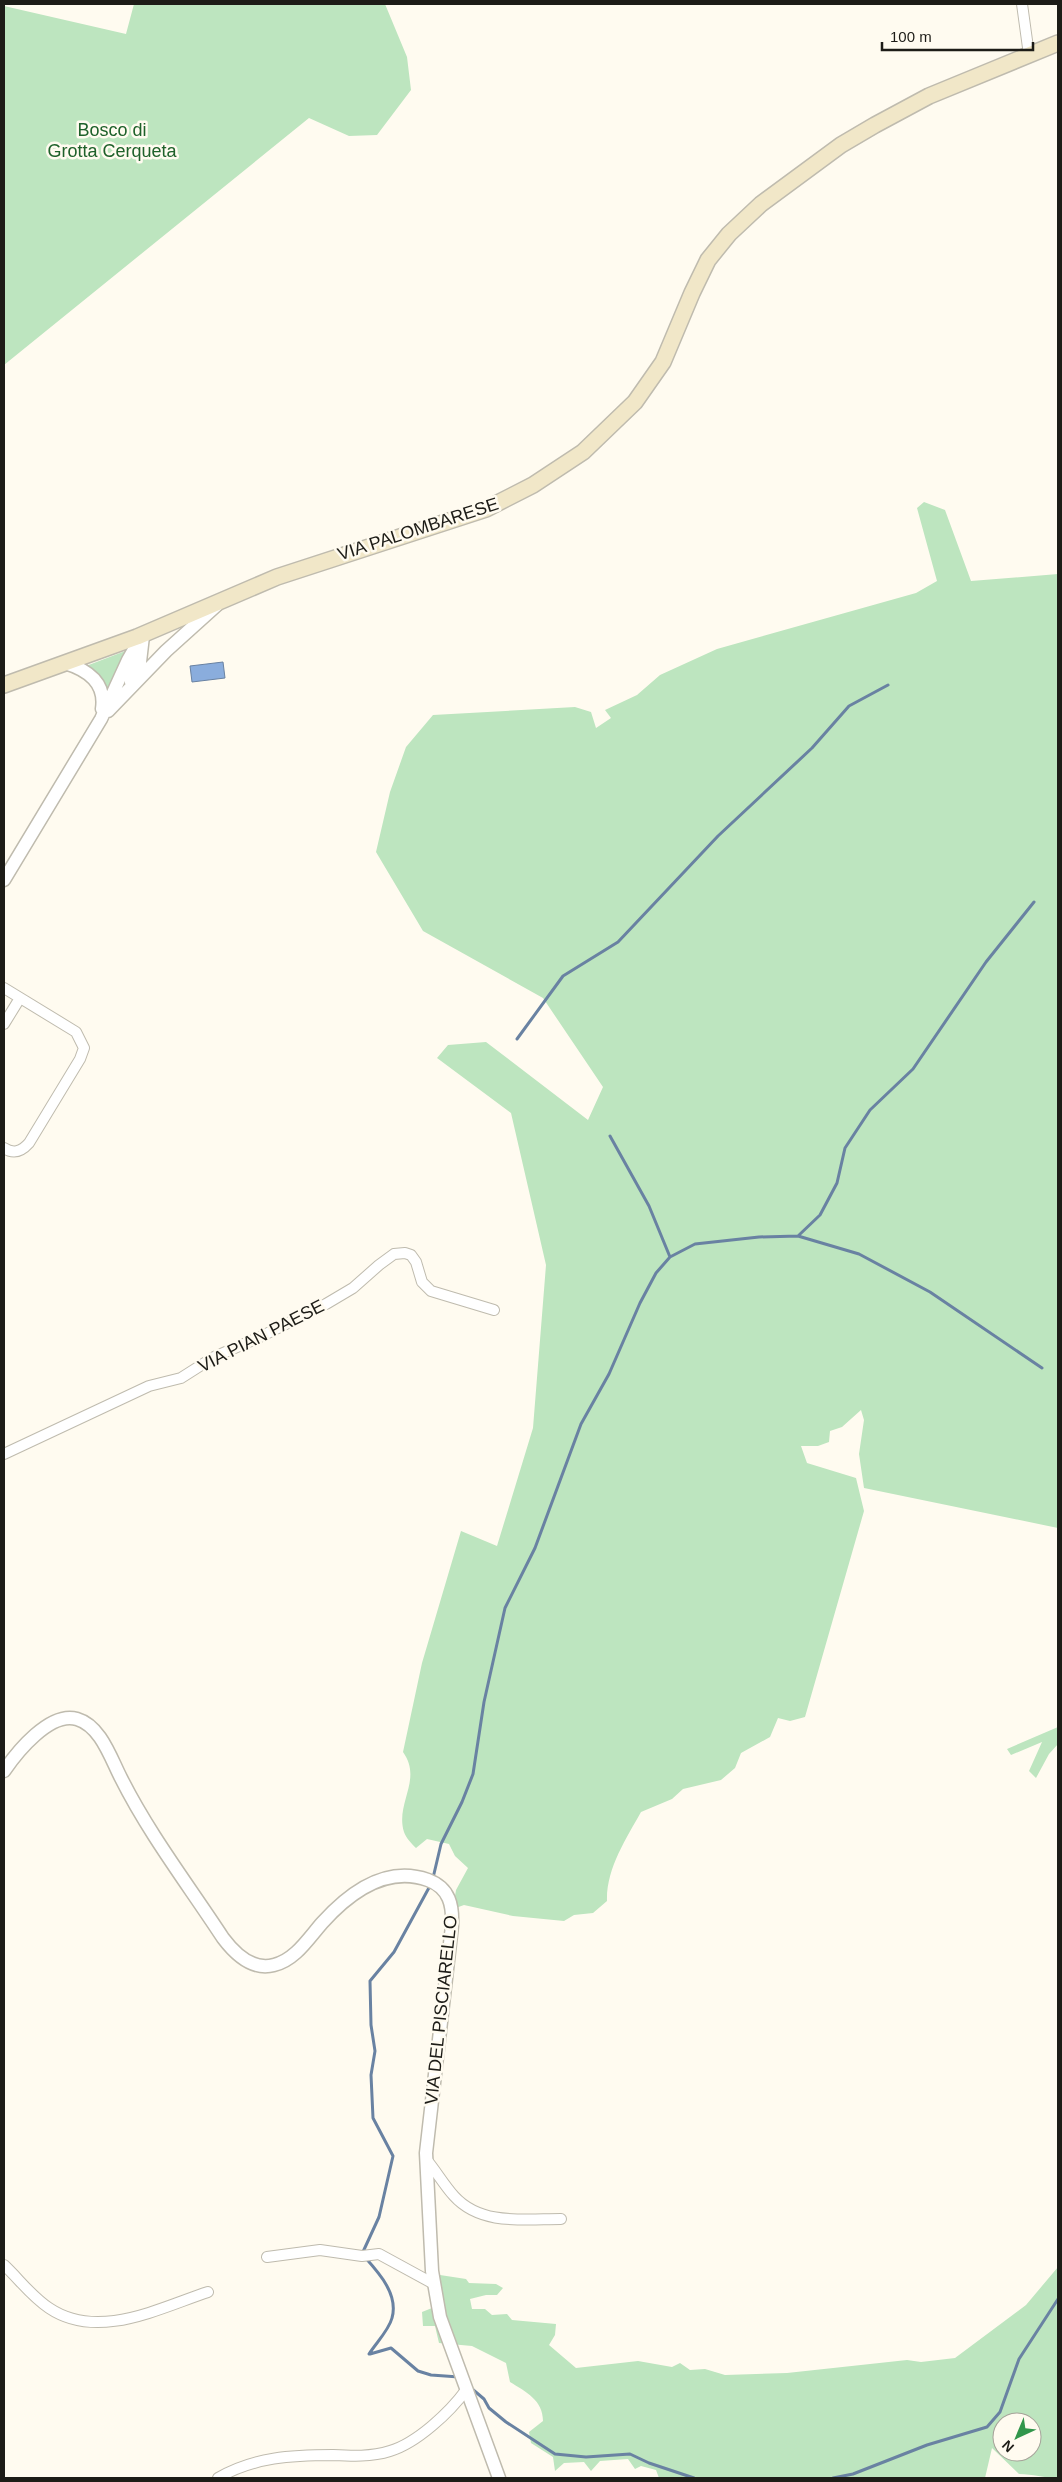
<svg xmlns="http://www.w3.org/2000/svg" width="1062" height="2482" font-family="Helvetica,sans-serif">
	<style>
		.green { fill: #bde5bf; fill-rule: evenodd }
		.water { fill: #8aaddd; stroke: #6982a2 }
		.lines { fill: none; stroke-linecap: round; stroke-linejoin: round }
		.stream { stroke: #6982a2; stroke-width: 3 }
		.minor-casing { stroke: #bfbbae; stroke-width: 12 }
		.tertiary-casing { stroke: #bfbbae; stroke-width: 15 }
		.secondary-casing { stroke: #bfbbae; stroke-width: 18 }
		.minor { stroke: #fff; stroke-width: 10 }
		.tertiary { stroke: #fff; stroke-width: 12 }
		.secondary { stroke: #f1e7c8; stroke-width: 15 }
		.labels { text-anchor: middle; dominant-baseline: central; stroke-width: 5; stroke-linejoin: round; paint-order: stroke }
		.park-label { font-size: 18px; fill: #1e612a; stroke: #fffbf0 }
		.street-label { font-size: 18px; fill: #1d1c17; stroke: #fffbf0 }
	</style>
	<rect width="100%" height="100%" fill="#fffbf0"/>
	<path class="green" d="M134,4H385L407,57L411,90L377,135L349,136L309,118L4,365V6L126,34Z
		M924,502L945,510L971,581L1058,574V1528L864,1488L859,1454L864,1420L861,1410L842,1427L830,1431L829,1442L818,1446H801L807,1463L856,1478L864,1511L805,1717L790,1721L778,1718L770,1737L741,1753L735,1768L721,1780L683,1789L672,1799L641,1812C626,1839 606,1869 607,1901L593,1913L574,1915L564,1921L513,1916L464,1905L453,1909L456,1890L468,1868L455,1856L449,1844L427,1839L416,1848C412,1844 406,1838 404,1832C395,1803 423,1780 403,1752L422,1663L461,1531L497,1546L533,1428L546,1265L511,1113L437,1058L448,1045L486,1042L588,1120L603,1087L543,998L423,931L376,852L390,792L406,747L433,715L575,707L591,712L596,728L611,718L605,710L637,695L660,675L717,649L916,593L937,581L917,508Z
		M128,650L106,691L86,666Z
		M1058,1727V1744L1049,1754L1036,1778L1029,1771L1042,1742L1011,1755L1007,1749Z
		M1058,2267V2478C1044,2478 1033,2474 1019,2474L992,2448L985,2478H659L656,2470L641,2466L635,2469L628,2459L600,2461L591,2471L584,2462L564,2463L555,2471L553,2457L531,2443L529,2432L543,2421C543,2400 526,2392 510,2382L506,2363L472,2346L439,2343L435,2326H423L422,2312L432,2308L440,2291V2275L466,2279L469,2283L496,2284L503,2288L497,2295H486L470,2299L472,2309H485L492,2315L507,2314L512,2320L556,2324L555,2335L549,2345L576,2368L638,2361L672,2367L680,2363L690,2370L705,2369L725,2375L787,2373L907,2360L921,2362L955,2358L1026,2305ZM1002,2422H1032V2452H1002Z"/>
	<path class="water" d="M223,662L225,678L192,682L190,666Z"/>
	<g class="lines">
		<path class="stream" d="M517,1039L563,976L618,942L718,836L812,748L849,706L888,685
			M610,1136L649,1206L670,1257
			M798,1236L820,1215L837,1183L845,1148L870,1110L913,1069L986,962L1034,902
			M433,1878L441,1844L462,1802L473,1774L484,1702L505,1608L535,1548L581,1424L609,1374L640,1303L656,1273L670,1257L695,1244L759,1237L798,1236L859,1254L930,1292L1042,1368
			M369,2354C376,2343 389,2330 392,2318C399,2293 377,2271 362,2254L379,2217L393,2156L373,2118L371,2075L375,2051L371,2025L370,1981L394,1952L431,1884
			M370,2354L391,2348L418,2371L431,2375L459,2377
			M471,2388L484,2399L489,2408L506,2422L555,2454L586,2457L630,2454L649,2463L694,2478
			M833,2478L853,2474L927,2445L987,2427L1000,2412L1019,2359L1058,2299"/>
		<g class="minor-casing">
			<path id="minor" d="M1022,4L1029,55
				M4,988L76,1032L84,1048L80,1059L29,1143C21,1152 13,1154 4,1148
				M4,1024L20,998
				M4,1454L149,1386L181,1378L214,1357L260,1337L326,1304L353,1288L379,1265L394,1254L405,1253L411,1255L416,1262L422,1282L431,1291L494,1310
				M426,2159C436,2171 444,2185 454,2196C481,2226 525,2219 561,2219
				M267,2257L320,2250L362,2256L379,2254L434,2284
				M4,2265C19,2279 31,2296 49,2308C98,2341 159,2308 208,2292
				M218,2478C254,2457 292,2455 333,2455C352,2456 371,2457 390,2451C417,2443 450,2412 466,2390"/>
		</g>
		<g class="tertiary-casing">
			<path id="tertiary" d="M65,663C88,670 106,683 102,709
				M131,682L140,662L143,636
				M108,711L166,651L217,605
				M4,880L101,719L128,660L143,634
				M4,1771C17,1752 50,1711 77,1719C101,1726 111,1759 121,1778C149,1834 189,1886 223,1938C235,1954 252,1971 274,1965C295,1960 308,1939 322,1923C349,1893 386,1865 428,1880C450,1888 453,1906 452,1926L426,2153L432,2271L440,2317L499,2478"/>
		</g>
		<g class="secondary-casing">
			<path id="secondary" d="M4,685L137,637L277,577L486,509L533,485L583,452L635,402L663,362L692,293L708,260L729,234L761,204L841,145L875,125L929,96L1058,43"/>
		</g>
		<use href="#minor" class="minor"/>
		<use href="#tertiary" class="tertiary"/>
		<use href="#secondary" class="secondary"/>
	</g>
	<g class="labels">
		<g class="park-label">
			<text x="112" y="130">Bosco di<tspan x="112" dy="21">Grotta Cerqueta</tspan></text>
		</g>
		<g class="street-label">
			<text transform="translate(418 529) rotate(-18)">VIA PALOMBARESE</text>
			<text transform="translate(261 1336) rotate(-27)">VIA PIAN PAESE</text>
			<text transform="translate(441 2010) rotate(-84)">VIA DEL PISCIARELLO</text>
		</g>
	</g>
	<rect width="1062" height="2482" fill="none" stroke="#1d1c17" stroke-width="10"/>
	<g transform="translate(1017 2437) rotate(224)"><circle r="24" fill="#fffbf0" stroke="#a5a299"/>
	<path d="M0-4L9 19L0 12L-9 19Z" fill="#31964b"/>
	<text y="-8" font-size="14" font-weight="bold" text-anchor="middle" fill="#1d1c17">N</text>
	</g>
	<path d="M882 42v8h151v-8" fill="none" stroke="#1d1c17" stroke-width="2.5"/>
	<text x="890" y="42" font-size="15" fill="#1d1c17" stroke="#fffbf0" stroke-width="4" paint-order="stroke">100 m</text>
</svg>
